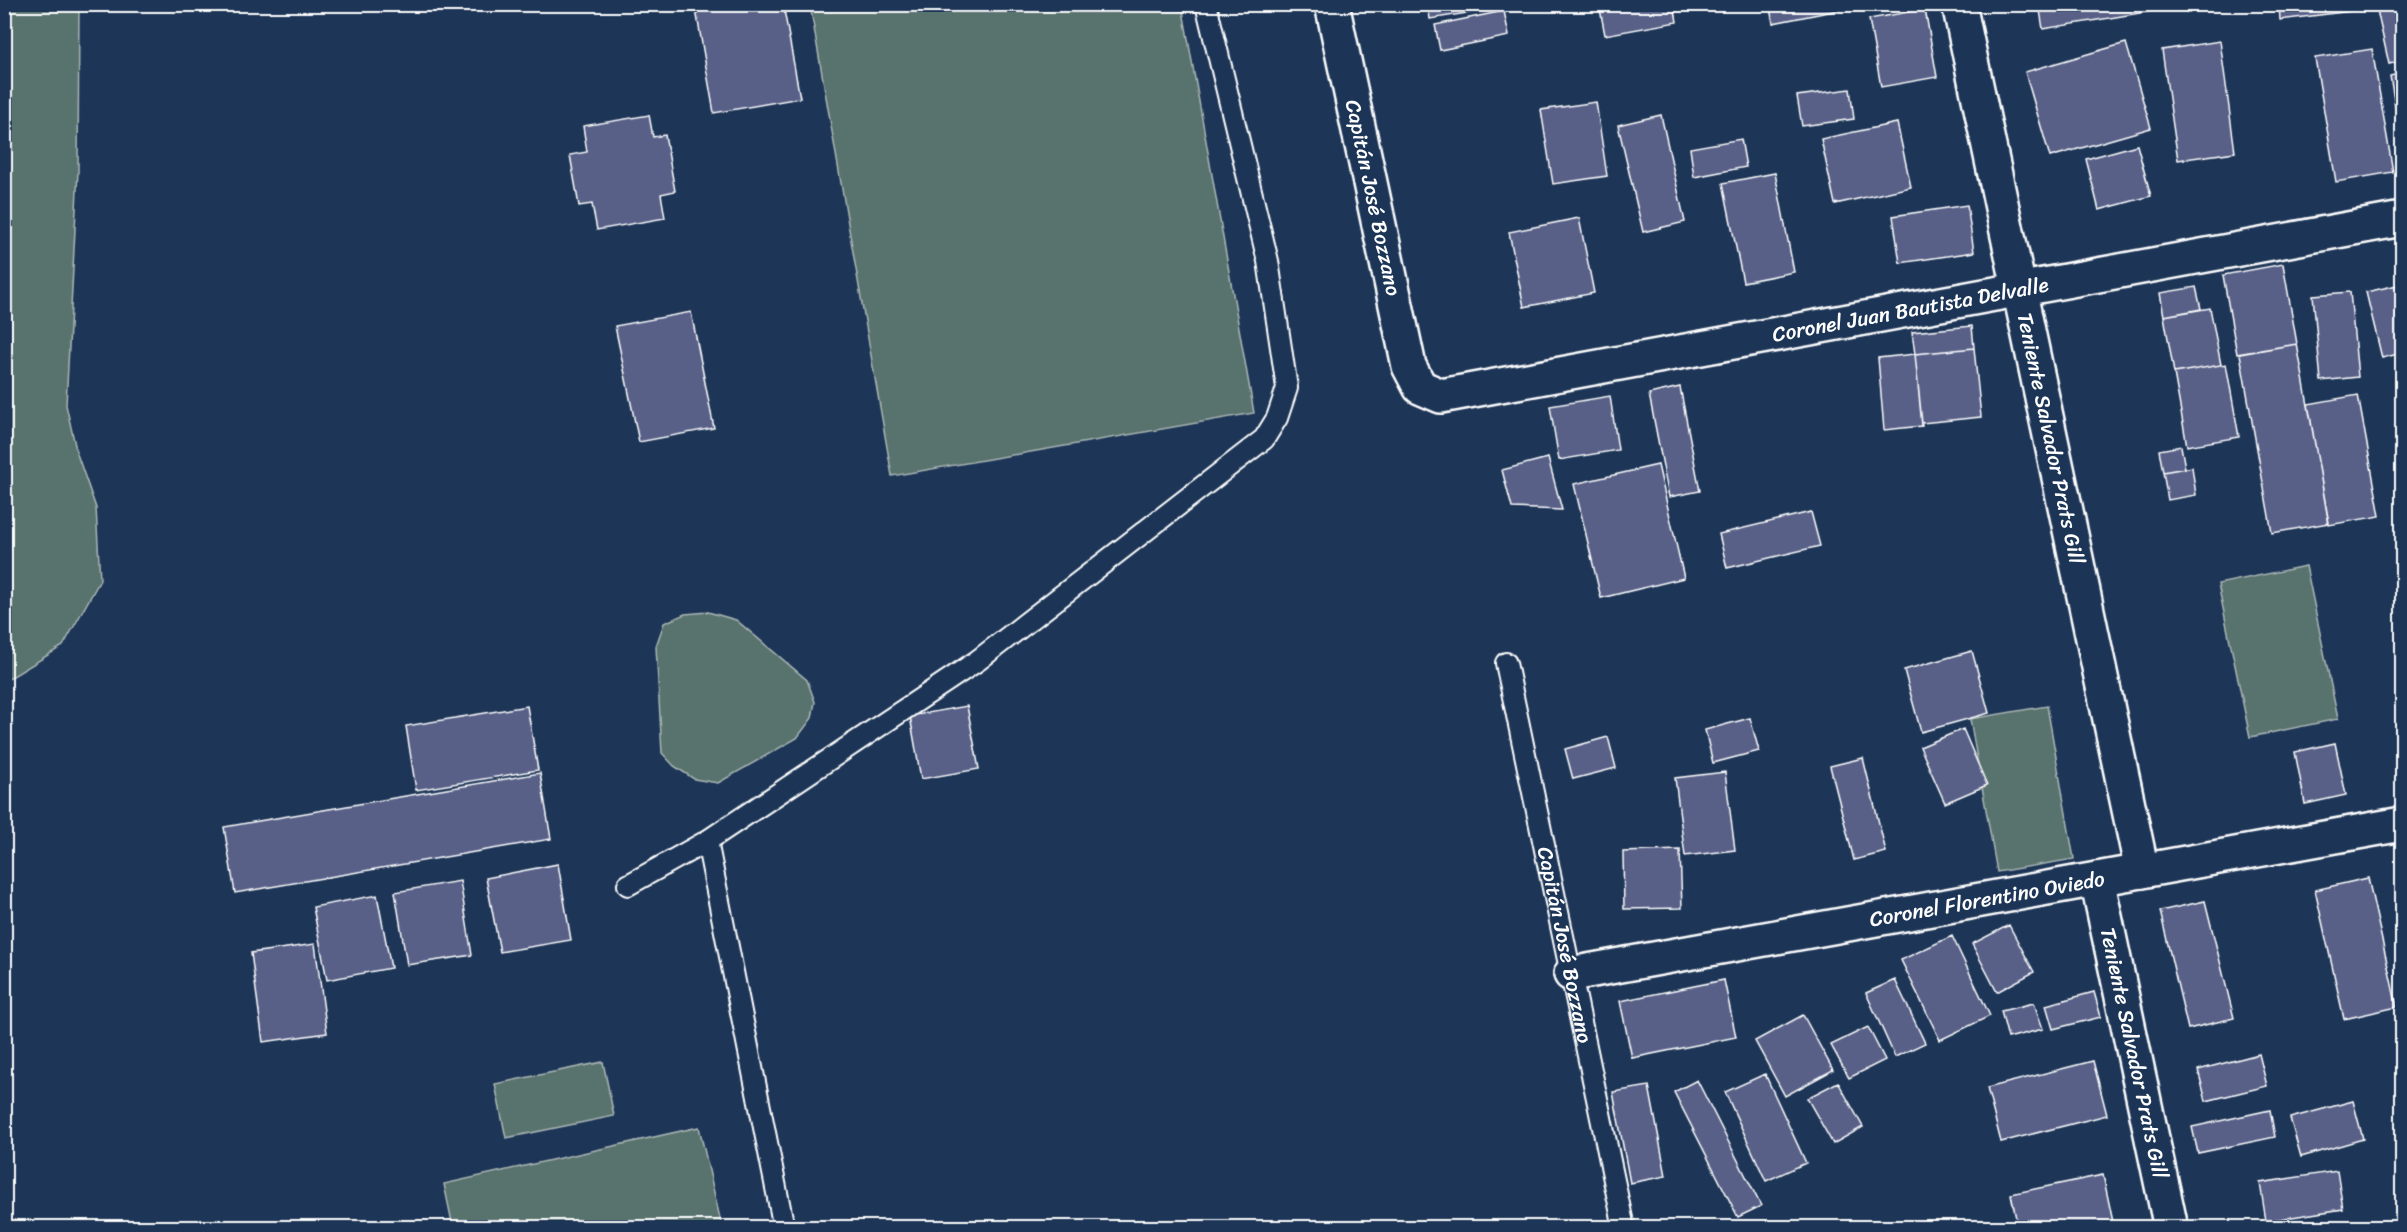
<svg xmlns="http://www.w3.org/2000/svg" width="2407" height="1232" font-family="Sriracha,sans-serif">
	<style>
		.green { fill: #58726e; stroke: #acb8b6; stroke-width: 1.5 }
		.building { fill: #586188; stroke: #fff; stroke-width: 1.5 }
		.lines { fill: none; stroke-linecap: round; stroke-linejoin: round }
		.lane-casing { stroke: #fff; stroke-width: 24 }
		.street-casing { stroke: #fff; stroke-width: 38 }
		.secondary-casing { stroke: #fff; stroke-width: 38 }
		.lane { stroke: #1d3557; stroke-width: 20 }
		.street { stroke: #1d3557; stroke-width: 33 }
		.secondary { stroke: #1d3557; stroke-width: 33 }
		.labels { text-anchor: middle; dominant-baseline: central; stroke-width: 4.5; stroke-linejoin: round; paint-order: stroke }
		.street-label { font-size: 21px; fill: #fff; stroke: #1d3557 }
	</style>
	<rect width="100%" height="100%" fill="#1d3557"/>
	<filter id="ink" filterUnits="userSpaceOnUse"><feTurbulence type="fractalNoise" baseFrequency=".0167" numOctaves="2"/><feDisplacementMap in="SourceGraphic" scale="12" xChannelSelector="R" yChannelSelector="G"/><feConvolveMatrix kernelMatrix="1 2 1 2 8 2 1 2 1" color-interpolation-filters="sRGB"/></filter>
	<g filter="url(#ink)">
		<path class="green" d="M5,4L79,5L78,171L66,405L77,454L96,508L100,580L63,646L5,681Z
			M810,5H1182L1254,413L892,476Z
			M2306,566L2338,719L2250,737L2218,584Z
			M708,612L736,620L807,680L815,702L812,718L797,738L718,783L694,779L674,766L662,753L656,646L664,623L685,614Z
			M2047,706L2074,859L1997,872L1970,719Z
			M603,1062L614,1116L506,1138L495,1084Z
			M699,1127L722,1227H453L444,1184Z"/>
		<path class="building" d="M695,4H783L800,98L714,113Z
			M1428,4H1504V7L1430,19Z
			M1599,4H1674L1677,22L1605,35Z
			M1769,4H1859V6L1773,23Z
			M2039,4H2195L2043,29Z
			M2279,4H2350L2351,11L2280,20Z
			M2402,4V61L2389,64L2377,10Z
			M1925,9L1937,77L1881,87L1869,19Z
			M1504,11L1509,36L1440,50L1435,25Z
			M2220,41L2235,152L2178,160L2162,50Z
			M2126,43L2151,128L2050,157L2025,72Z
			M2372,49L2393,172L2336,182L2315,58Z
			M2402,73V135H2400L2390,76Z
			M1850,89L1854,119L1802,126L1797,96Z
			M1596,102L1607,176L1553,184L1541,110Z
			M649,115L653,137L665,135L675,191L661,194L665,218L597,230L592,204L579,206L570,155L587,152L583,126Z
			M1661,115L1685,222L1643,232L1618,125Z
			M1897,123L1911,187L1835,204L1821,139Z
			M1741,139L1746,167L1694,177L1690,148Z
			M2137,145L2151,196L2099,210L2086,159Z
			M1775,173L1794,272L1743,282L1723,183Z
			M1967,205L1974,252L1900,263L1893,216Z
			M1579,218L1594,293L1524,307L1509,232Z
			M2283,264L2297,344L2237,354L2223,275Z
			M2402,284V353L2382,358L2366,292Z
			M2196,287L2201,309L2164,316L2160,293Z
			M2350,292L2358,377L2321,381L2313,295Z
			M2210,308L2221,365L2174,373L2164,316Z
			M691,312L714,428L639,442L615,326Z
			M1972,326L1974,348L1915,354L1912,332Z
			M2297,344L2329,523L2272,533L2240,354Z
			M1974,348L1981,417L1922,423L1915,354Z
			M1915,354L1922,426L1884,430L1878,358Z
			M2226,364L2239,437L2187,446L2174,373Z
			M1680,387L1700,491L1669,497L1649,394Z
			M2358,395L2380,516L2329,525L2308,404Z
			M1610,396L1618,450L1559,460L1550,406Z
			M2181,446L2185,468L2163,472L2159,450Z
			M1548,458L1562,510L1512,508L1502,470Z
			M1658,465L1684,578L1601,598L1574,484Z
			M2192,467L2196,495L2168,500L2163,472Z
			M1811,512L1820,546L1727,568L1719,534Z
			M1972,651L1989,713L1921,732L1904,670Z
			M527,706L538,770L416,790L406,726Z
			M967,706L979,769L921,779L910,716Z
			M1750,718L1759,751L1713,763L1705,730Z
			M1963,729L1987,785L1945,803L1920,747Z
			M1608,737L1616,768L1573,779L1565,749Z
			M2335,743L2346,795L2305,804L2295,752Z
			M1863,758L1886,852L1854,860L1830,766Z
			M1725,772L1735,850L1685,856L1675,778Z
			M540,773L551,839L235,893L224,827Z
			M1680,850L1682,908L1624,909L1623,852Z
			M558,864L571,940L500,952L486,878Z
			M2368,878L2397,1007L2344,1019L2315,890Z
			M460,881L472,955L407,965L395,892Z
			M377,895L391,968L327,980L313,907Z
			M2205,901L2234,1018L2188,1029L2160,911Z
			M2009,925L2034,972L1997,992L1972,944Z
			M1952,936L1990,1016L1940,1040L1901,960Z
			M315,944L327,1033L263,1042L251,953Z
			M1724,980L1736,1037L1632,1058L1620,1001Z
			M1895,980L1925,1043L1895,1057L1866,993Z
			M2094,992L2101,1017L2053,1029L2046,1005Z
			M2034,1003L2043,1029L2008,1038L2001,1011Z
			M1803,1015L1833,1070L1785,1096L1755,1041Z
			M1868,1027L1885,1060L1849,1078L1831,1045Z
			M2259,1054L2267,1086L2206,1101L2198,1070Z
			M2093,1061L2107,1115L2001,1142L1987,1088Z
			M1765,1074L1806,1163L1766,1181L1725,1092Z
			M1697,1080L1761,1206L1738,1217L1674,1092Z
			M1838,1082L1863,1127L1833,1144L1807,1098Z
			M1649,1086L1666,1176L1630,1183L1613,1092Z
			M2353,1101L2363,1139L2301,1157L2290,1118Z
			M2270,1110L2275,1137L2198,1153L2192,1127Z
			M2337,1171L2343,1209L2266,1221L2260,1183Z
			M2103,1175L2113,1222L2088,1228H2018L2011,1194Z"/>
		<g class="lines">
			<g class="lane-casing">
				<g id="lane">
					<path id="s1" d="M1506,663L1624,1228"/>
					<path d="M707,841L784,1228"/>
					<path d="M628,885L707,841L977,661L1264,439L1277,418L1287,388L1268,261L1206,4"/>
				</g>
			</g>
			<g class="street-casing">
				<g id="street">
					<path id="s2" d="M1332,4L1409,366L1420,387L1441,396L2402,219"/>
					<path id="s3" d="M1959,4L2142,871"/>
					<path d="M1571,974L2097,879"/>
				</g>
			</g>
			<g class="secondary-casing">
				<path id="secondary" d="M2171,1228L2097,879L2402,824"/>
			</g>
			<use href="#lane" class="lane"/>
			<use href="#street" class="street"/>
			<use href="#secondary" class="secondary"/>
		</g>
	</g>
	<g class="labels">
		<g class="street-label">
			<text stroke="none"><textPath href="#s2" startOffset="198">Capitán José Bozzano</textPath></text>
			<text stroke="none"><textPath href="#s2" startOffset="894">Coronel Juan Bautista Delvalle</textPath></text>
			<text stroke="none"><textPath href="#s3" startOffset="444">Teniente Salvador Prats Gill</textPath></text>
			<text transform="translate(1987 899) rotate(-10)">Coronel Florentino Oviedo</text>
			<text stroke="none"><textPath href="#s1" startOffset="288">Capitán José Bozzano</textPath></text>
			<text transform="translate(2134 1053) rotate(78)">Teniente Salvador Prats Gill</text>
		</g>
	</g>
	<rect width="2407" height="1232" fill="none" stroke="#1d3557" stroke-width="24"/>
	<rect x="12" y="12" width="2383" height="1208" fill="none" stroke="#fff" stroke-width="2" filter="url(#ink)"/>
</svg>
